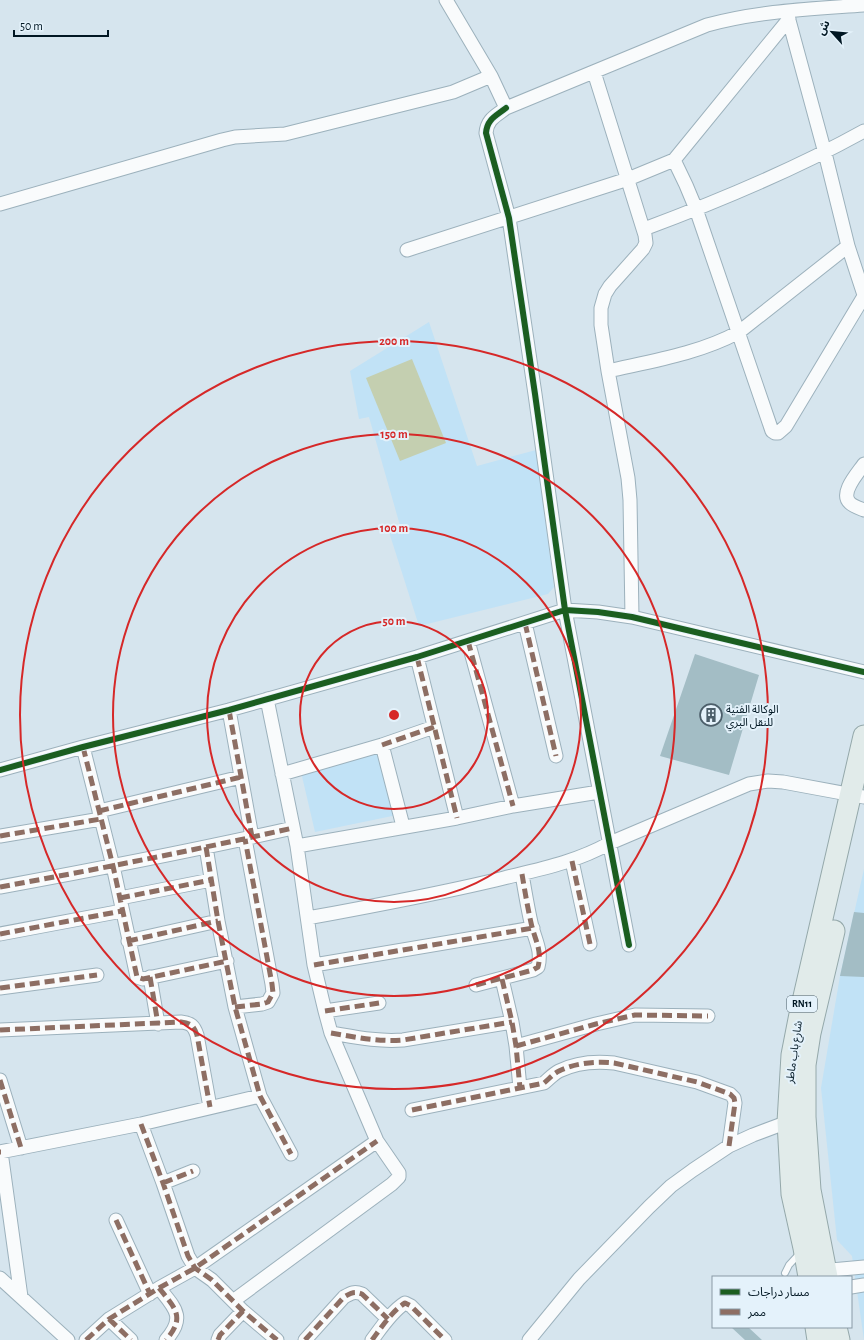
<svg xmlns="http://www.w3.org/2000/svg" width="864" height="1340" font-family="'Alegreya Sans','Noto Sans Arabic',sans-serif">
	<style>
		.built { fill: #c1e2f6 }
		.green { fill: #c4cfb0 }
		.building { fill: #a3bdc5 }
		.lines { fill: none; stroke-linecap: round; stroke-linejoin: round }
		.lane-casing { stroke: #9cb1bc; stroke-width: 8 }
		.street-casing { stroke: #9cb1bc; stroke-width: 15 }
		.primary-casing { stroke: #94a8aa; stroke-width: 23 }
		.lane { stroke: #f9fbfc; stroke-width: 6 }
		.street { stroke: #f9fbfc; stroke-width: 13 }
		.primary { stroke: #e1ebea; stroke-width: 21 }
		.quiet { stroke: #8d6e63; stroke-width: 5; stroke-dasharray: 10 5; stroke-linecap: butt }
		.cycleway-casing { stroke: #e4f2fb; stroke-width: 8 }
		.cycleway { stroke: #1b5e20; stroke-width: 6 }
		.ring { fill: none; stroke: #d62828; stroke-width: 2 }
		.labels { text-anchor: middle; dominant-baseline: central; stroke-width: 4; stroke-linejoin: round; paint-order: stroke }
		.shield { fill: #e4f2fb; stroke: #455964; stroke-width: 1 }
		.shield-label { font-size: 10px; font-weight: bold; fill: #011723 }
		.poi-label { font-size: 11px; fill: #011723; stroke: #e4f2fb; text-anchor: start }
		.street-label { font-size: 11px; fill: #011723; stroke: #e4f2fb }
		.centre { fill: #d62828; stroke: #e4f2fb; stroke-width: 2 }
		.ring-label { font-size: 12px; text-anchor: middle; font-weight: bold; fill: #d62828; stroke: #e4f2fb; stroke-width: 4; stroke-linejoin: round; paint-order: stroke }
	</style>
	<rect width="100%" height="100%" fill="#d6e5ee"/>
	<path class="built" d="M429,322L477,466L536,450L554,587L548,594L419,626L389,532L401,529L369,417L359,419L350,371Z
		M387,752L397,815L315,832L301,772Z
		M864,869V1340L852,1256L837,1240L821,1088L840,976Z"/>
	<path class="green" d="M412,359L446,443L400,461L366,378Z"/>
	<path class="building" d="M695,654L759,675L729,775L660,756Z
		M854,912L864,913V977L840,976Z
		M731,1327H748L762,1340H745Z"/>
	<g class="lines">
		<g class="lane-casing">
			<path id="lane" d="M785,1273L789,1265L801,1252"/>
		</g>
		<g class="street-casing">
			<path id="street" d="M446,0L491,76L506,108L707,25C758,11 811,9 864,5
				M787,13L825,153L848,246L864,295
				M594,72L645,235L646,243L643,249L610,286L605,294L601,308V325L608,371L628,478L630,500L632,617
				M506,108C496,116 487,119 486,133L509,218L535,394L565,610L629,945
				M674,160L686,185L696,209L772,431L775,433H778L786,426L864,296
				M0,204L222,140L235,137L285,134L453,92L491,76
				M644,229C719,201 794,170 864,131
				M407,250L628,179L674,160L789,19
				M608,371C652,361 698,354 739,332L848,246
				M864,464C858,473 839,493 850,503C853,506 859,508 864,510
				M525,623L556,756
				M468,641L513,806
				M417,657L457,818
				M229,710L252,837
				M382,745L403,826
				M83,747L113,866L137,977L143,979L227,961
				M0,770L83,747L229,710L417,657L565,610L598,612L632,617L864,672
				M282,774L382,745L434,727
				M99,811L241,777
				M0,836L101,819
				M297,846L457,818L513,806L599,792
				M206,847L218,921L235,1007L260,1096L291,1154
				M572,861L590,944
				M0,887C98,869 196,850 293,828
				M120,898L211,880
				M308,918C373,906 439,894 504,878C541,869 576,862 610,843L749,784L768,781L783,782L864,797
				M0,934L122,911
				M128,941L218,921
				M314,965L533,928
				M150,977L158,1024
				M502,979L512,1022L516,1046L520,1088
				M476,985L533,970L538,967C542,951 536,942 532,927C528,910 525,892 522,874
				M0,988L97,975
				M235,1007L262,1004L268,1002L273,993L272,984L245,839
				M325,1011L379,1003
				M0,1030L181,1022C191,1023 194,1026 197,1035L210,1107
				M331,1033C355,1037 378,1042 403,1040L512,1022
				M516,1046L596,1024L635,1015L708,1016
				M0,1080L21,1148
				M412,1110L544,1083C549,1079 553,1074 559,1071C575,1063 596,1061 614,1063L697,1082L730,1094L734,1098L735,1103L729,1146
				M141,1124L163,1183L188,1256L195,1268L212,1280L243,1311L277,1340
				M0,1152L141,1124L260,1096
				M1,1152L21,1297
				M163,1183L193,1171
				M116,1220L150,1294
				M820,1271L864,1267
				M0,1278L68,1340
				M851,1287L864,1285
				M159,1288C175,1308 186,1317 166,1340
				M233,1301L392,1184L399,1177V1173L377,1141L331,1033L325,1011L314,965L297,846L267,699
				M109,1319L131,1340
				M86,1340L109,1319L159,1288L195,1268L377,1141
				M218,1340L220,1335L243,1311
				M305,1340L344,1297C351,1293 354,1291 362,1294L388,1319
				M372,1340C381,1328 392,1311 405,1303L411,1306L445,1340
				M529,1340L579,1279L649,1207L671,1186L693,1170L729,1146L753,1135L793,1120"/>
		</g>
		<g class="primary-casing">
			<path id="primary" d="M809,1277L804,1248L792,1194L788,1122L792,1055L800,1014L864,736
				M827,1277L810,1190L805,1117V1065L810,1033L834,931
				M816,1327L818,1340
				M836,1327L839,1340"/>
		</g>
		<use href="#lane" class="lane"/>
		<use href="#street" class="street"/>
		<use href="#primary" class="primary"/>
		<path class="quiet" d="M525,623L556,756
			M468,641L513,806
			M417,657L457,818
			M229,710L252,837
			M382,745L434,727
			M83,747L113,866L137,977L143,979L227,961
			M99,811L241,777
			M0,836L101,819
			M206,847L218,921L235,1007L260,1096L291,1154
			M572,861L590,944
			M0,887C98,869 196,850 293,828
			M120,898L211,880
			M0,934L122,911
			M128,941L218,921
			M314,965L533,928
			M150,977L158,1024
			M502,979L512,1022L516,1046L520,1088
			M476,985L533,970L538,967C542,951 536,942 532,927C528,910 525,892 522,874
			M0,988L97,975
			M235,1007L262,1004L268,1002L273,993L272,984L245,839
			M325,1011L379,1003
			M0,1030L181,1022C191,1023 194,1026 197,1035L210,1107
			M331,1033C355,1037 378,1042 403,1040L512,1022
			M516,1046L596,1024L635,1015L708,1016
			M0,1080L21,1148
			M412,1110L544,1083C549,1079 553,1074 559,1071C575,1063 596,1061 614,1063L697,1082L730,1094L734,1098L735,1103L729,1146
			M141,1124L163,1183L188,1256L195,1268L212,1280L243,1311L277,1340
			M0,1152H1
			M163,1183L193,1171
			M116,1220L150,1294
			M159,1288C175,1308 186,1317 166,1340
			M109,1319L131,1340
			M86,1340L109,1319L159,1288L195,1268L377,1141
			M218,1340L220,1335L243,1311
			M305,1340L344,1297C351,1293 354,1291 362,1294L388,1319
			M372,1340C381,1328 392,1311 405,1303L411,1306L445,1340"/>
		<g class="cycleway-casing">
			<path id="cycleway" d="M506,108C496,116 487,119 486,133L509,218L535,394L565,610L629,945
				M0,770L83,747L229,710L417,657L565,610L598,612L632,617L864,672"/>
		</g>
		<use href="#cycleway" class="cycleway"/>
	</g>
	<g class="ring">
		<circle cx="394" cy="715" r="94"/>
		<circle cx="394" cy="715" r="187"/>
		<circle cx="394" cy="715" r="281"/>
		<circle cx="394" cy="715" r="374"/>
	</g>
	<defs>
		<g id="building-ring" transform="scale(1.15)"><circle r="9.5" fill="#e4f2fb" stroke="#4c5f6a" stroke-width="1.5"/><path d="M-4-6H4V6H1V3H-1V6H-4ZM-2.5-4.3h1.7v1.8h-1.7ZM.8-4.3h1.7v1.8H.8ZM-2.5-1h1.7V.8h-1.7ZM.8-1h1.7V.8H.8Z" fill="#4c5f6a"/></g>
	</defs>
	<g fill-rule="evenodd">
		<use href="#building-ring" x="711" y="715"/>
	</g>
	<g class="labels">
		<rect class="shield" x="787" y="996" width="30" height="16" rx="3"/>
		<g class="shield-label">
			<text x="802" y="1004">RN11</text>
		</g>
		<g class="poi-label">
			<text x="726" y="709">الوكالة الفنية<tspan x="726" dy="13">للنقل البري</tspan></text>
		</g>
		<g class="street-label">
			<text transform="translate(794 1052) rotate(-82)">شارع باب ماطر</text>
		</g>
	</g>
	<circle cx="394" cy="715" r="6" class="centre"/>
	<g class="ring-label">
		<text x="394" y="345">200 m</text>
		<text x="394" y="438">150 m</text>
		<text x="394" y="532">100 m</text>
		<text x="394" y="625">50 m</text>
	</g>
	<rect x="712" y="1276" width="140" height="52" fill="#e4f2fb" stroke="#899aa5"/>
	<rect x="720" y="1289" width="20" height="6" fill="#1b5e20" stroke="#899aa5"/>
	<text x="748" y="1296" font-size="12" fill="#011723">مسار دراجات</text>
	<rect x="720" y="1309" width="20" height="6" fill="#8d6e63" stroke="#899aa5"/>
	<text x="748" y="1316" font-size="12" fill="#011723">ممر</text>
	<g transform="translate(832 32) rotate(297)" stroke="#e4f2fb" stroke-width="3" paint-order="stroke">
	<path d="M0-3L7 15L0 10L-7 15Z" fill="#011723"/>
	<text y="-6" font-size="11" font-weight="bold" text-anchor="middle" fill="#011723">ش</text>
	</g>
	<path d="M14 30v6h94v-6" fill="none" stroke="#011723" stroke-width="2"/>
	<text x="20" y="30" font-size="12" fill="#011723" stroke="#e4f2fb" stroke-width="3" paint-order="stroke">50 m</text>
</svg>
